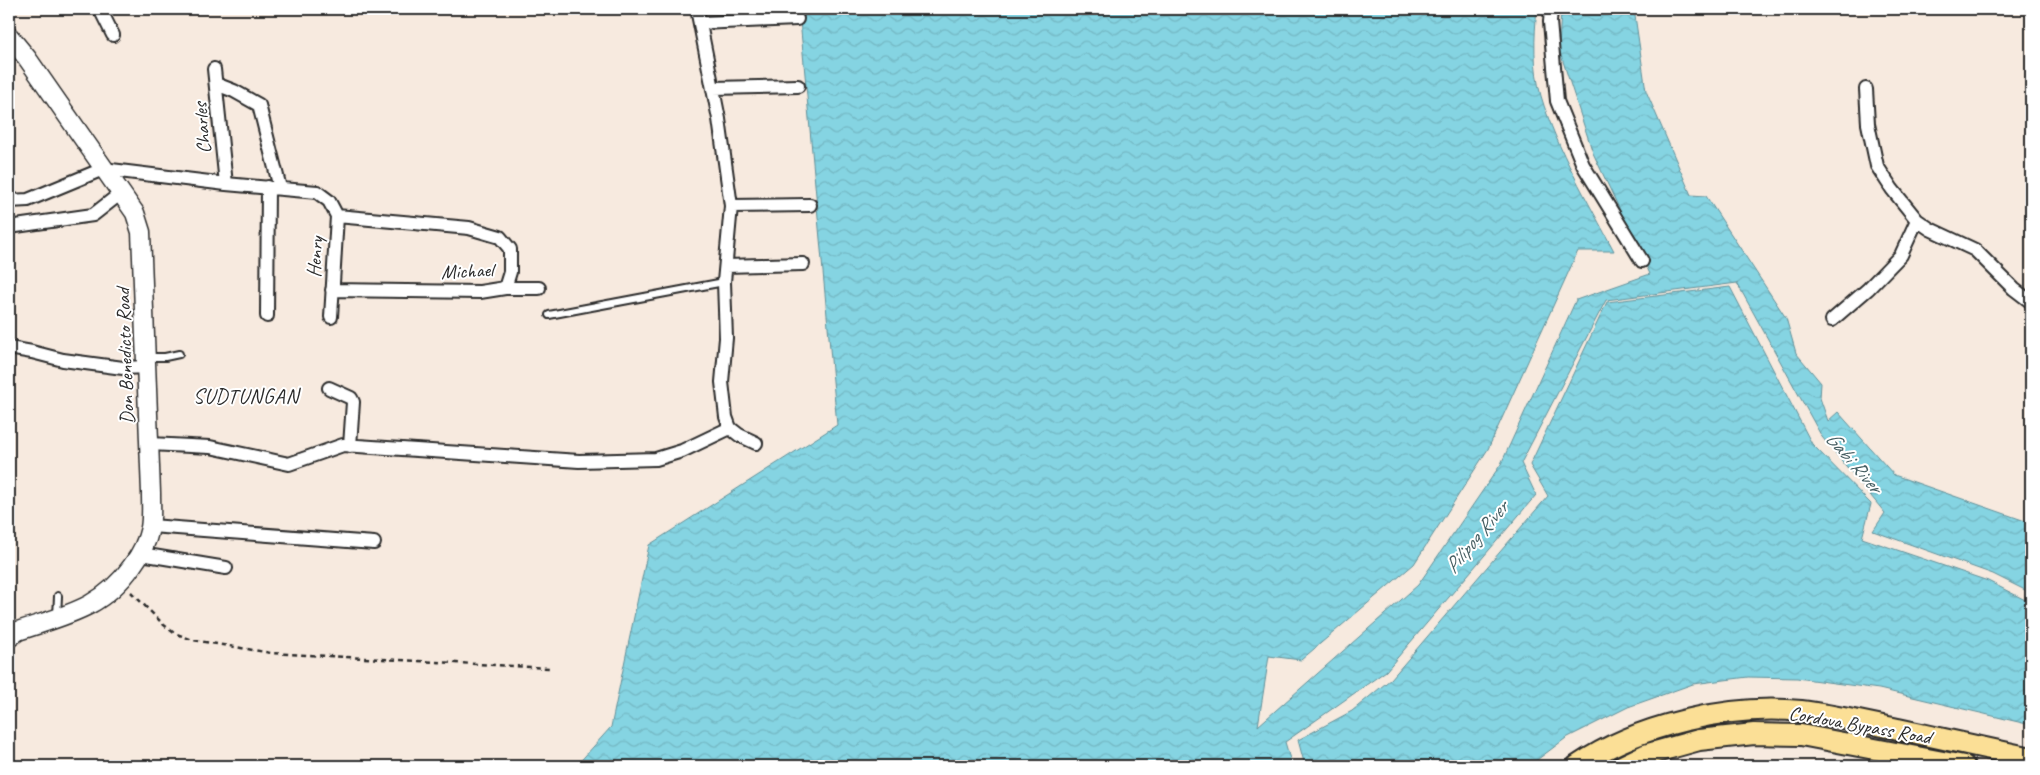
<svg xmlns="http://www.w3.org/2000/svg" width="2040" height="775" font-family="Caveat,sans-serif">
	<style>
		.water { fill: url(#water-waves); stroke: #619099 }
		.lines { fill: none; stroke-linecap: round; stroke-linejoin: round }
		.lane-casing { stroke: #2b2b2b; stroke-width: 10 }
		.street-casing { stroke: #2b2b2b; stroke-width: 16 }
		.secondary-casing { stroke: #2b2b2b; stroke-width: 21 }
		.primary-casing { stroke: #2b2b2b; stroke-width: 24 }
		.path { stroke: #2b2b2b; stroke-width: 2.5; stroke-dasharray: 5 4; stroke-linecap: butt }
		.lane { stroke: #fff; stroke-width: 6 }
		.street { stroke: #fff; stroke-width: 12 }
		.secondary { stroke: #fff; stroke-width: 18 }
		.primary { stroke: #fbdf96; stroke-width: 20 }
		.labels { text-anchor: middle; dominant-baseline: central; stroke-width: 4; stroke-linejoin: round; paint-order: stroke }
		.street-label { font-size: 20px; fill: #2b2b2b; stroke: #fff }
		.neighbourhood-label { font-size: 21px; letter-spacing: 1px; fill: #2b2b2b; stroke: #fff }
		.water-label { font-size: 21px; font-style: italic; fill: #465e62; stroke: #fff }
	</style>
	<defs>
		<pattern id="water-waves" width="16" height="10" patternUnits="userSpaceOnUse" patternTransform="scale(1.25)"><rect width="16" height="10" fill="#85d4e2"/><path d="M0 5q4-4 8 0t8 0" fill="none" stroke="#73b6c2"/></pattern>
	</defs>
	<rect width="100%" height="100%" fill="#f7eadf"/>
	<filter id="ink" filterUnits="userSpaceOnUse"><feTurbulence type="fractalNoise" baseFrequency=".02" numOctaves="2"/><feDisplacementMap in="SourceGraphic" scale="10" xChannelSelector="R" yChannelSelector="G"/><feConvolveMatrix kernelMatrix="1 2 1 2 8 2 1 2 1" color-interpolation-filters="sRGB"/></filter>
	<g filter="url(#ink)">
		<path class="water" d="M799,9H1537C1534,36 1533,69 1541,96C1557,150 1588,201 1614,251H1578L1488,449L1414,564L1301,660L1269,656L1258,726L1418,585L1501,464L1576,300L1650,274L1593,153L1559,49L1561,9H1634L1646,91L1691,195L1706,196L1786,318L1796,353L1821,383L1820,398L1828,421L1838,412L1894,475L2031,523V593L1993,574L1873,531L1885,513L1822,437L1737,283L1606,300L1521,463L1536,495L1386,671L1285,742L1292,766H576L611,727L649,545L837,425Z
			M1730,287L1812,444L1871,504L1862,538L1988,581L2031,603V725L1879,689L1797,678L1748,677L1693,684L1628,707L1566,738L1529,766H1305L1298,740L1352,711L1391,679L1548,496L1530,465L1607,302Z"/>
		<g class="lines">
			<g class="lane-casing">
				<path id="lane" d="M549,315L724,282
					M148,357H165L179,354
					M57,617L58,596"/>
			</g>
			<g class="street-casing">
				<path id="street" d="M100,9L113,35
					M697,9L719,119L731,206L724,282L726,338L722,382L726,417L730,428L739,435L756,443
					M1551,9L1550,22L1557,101L1583,165L1642,261
					M700,23L797,19
					M214,69L226,184
					M216,84L234,91L259,105L280,188
					M713,88L798,86
					M1866,89L1868,124L1877,166L1892,189L1917,220L1930,229L1975,250L2014,289L2031,302
					M9,201L28,200L103,169L226,184L317,192L329,201L337,216L331,317
					M731,206L810,205
					M9,227L93,215L121,193
					M726,266L803,264
					M505,288H539
					M332,290L480,292L505,288L510,272V249L500,237L469,228L337,216
					M267,316L268,187
					M1832,320L1868,289L1901,255L1917,220
					M9,348L32,352L63,360L123,368L147,367
					M329,388L351,398L353,402L350,446
					M150,444L210,447L289,464L343,445L579,461L656,459L682,451L730,428
					M151,526L374,543
					M141,554L226,568"/>
			</g>
			<g class="secondary-casing">
				<path id="secondary" d="M9,36L27,58L135,213L141,232L151,493C151,504 152,517 150,528C147,542 141,554 132,566C102,609 65,615 18,631L9,638"/>
			</g>
			<g class="primary-casing">
				<path id="primary" d="M1577,766C1637,725 1728,704 1801,711C1833,715 1866,723 1898,729C1942,739 1987,748 2031,758
					M1622,766L1645,755L1699,740L1754,734L1801,735L1964,766"/>
			</g>
			<path class="path" d="M131,592L164,625L174,633L193,640L271,653L549,668
				M9,601L13,616"/>
			<use href="#lane" class="lane"/>
			<use href="#street" class="street"/>
			<use href="#secondary" class="secondary"/>
			<use href="#primary" class="primary"/>
		</g>
	</g>
	<g class="labels">
		<g class="street-label">
			<text transform="translate(202 128) rotate(-95)">Charles</text>
			<text transform="translate(315 257) rotate(-86)">Henry</text>
			<text transform="translate(467 271) rotate(-3)">Michael</text>
			<text transform="translate(125 356) rotate(-92)">Don Benedicto Road</text>
			<text transform="translate(1860 725) rotate(10)">Cordova Bypass Road</text>
		</g>
		<g class="neighbourhood-label">
			<text x="246" y="396">SUDTUNGAN</text>
		</g>
		<g class="water-label">
			<text transform="translate(1854 462) rotate(49)">Gabi River</text>
			<text transform="translate(1476 537) rotate(-50)">Pilipog River</text>
		</g>
	</g>
	<rect width="2040" height="775" fill="none" stroke="#fff" stroke-width="30"/>
	<rect x="15" y="15" width="2010" height="745" fill="none" stroke="#2b2b2b" stroke-width="2" filter="url(#ink)"/>
</svg>
